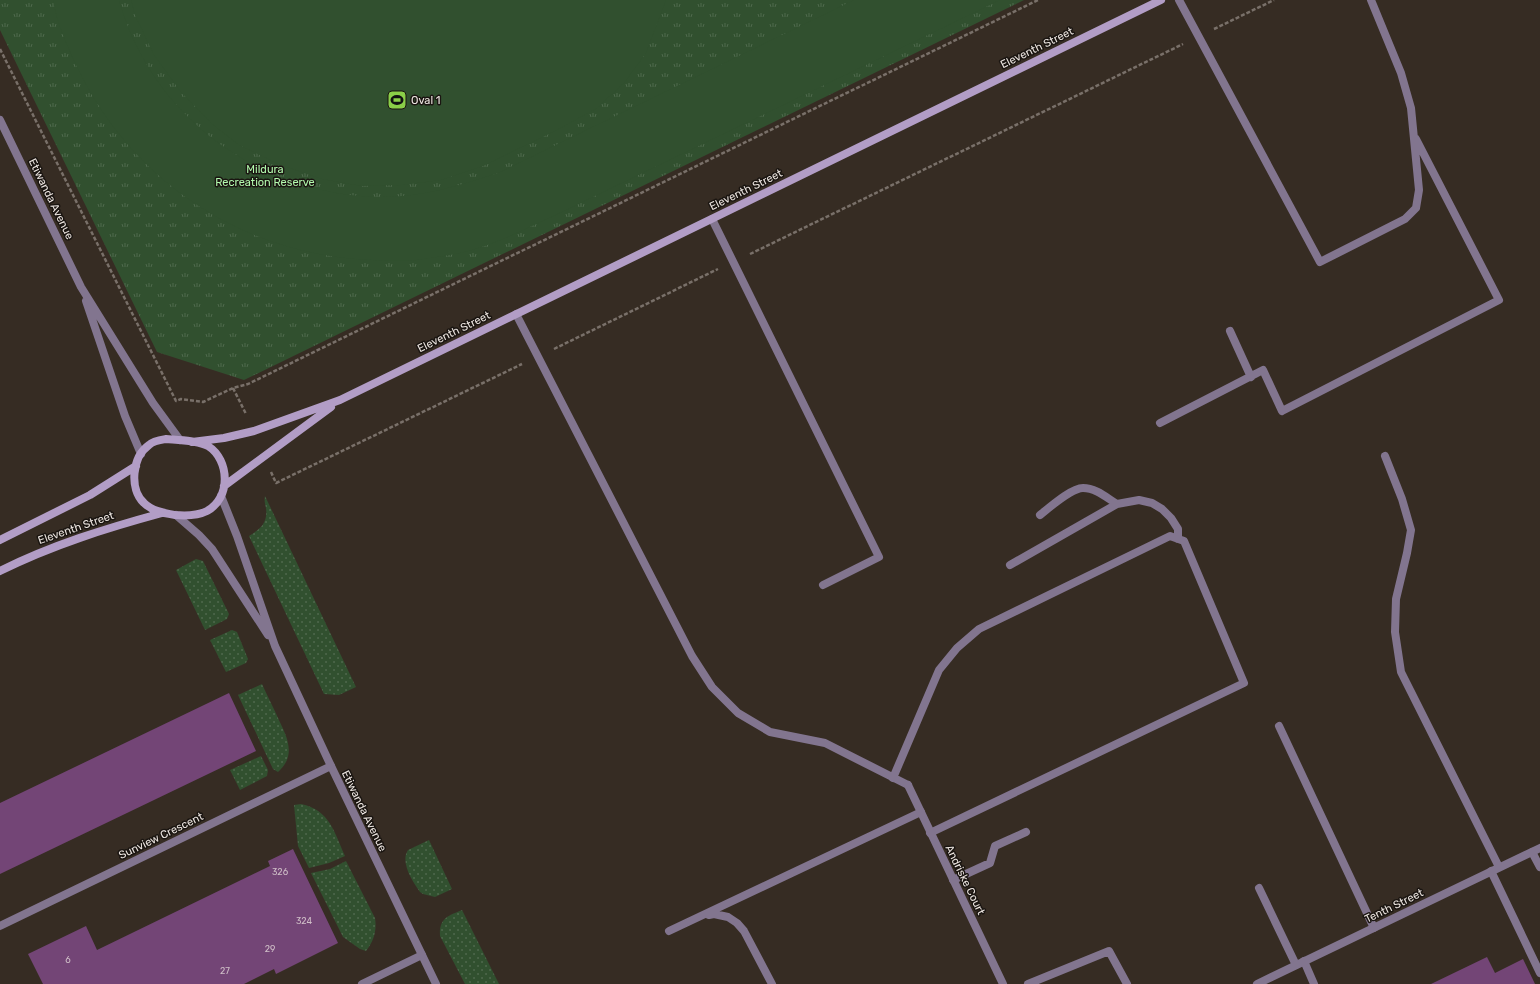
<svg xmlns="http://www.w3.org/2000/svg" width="1540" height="984" font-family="Rubik,sans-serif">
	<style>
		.grass { fill: url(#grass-dots) }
		.park { fill: url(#park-tufts) }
		.pitch { fill: #31502f }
		.building { fill: #734576 }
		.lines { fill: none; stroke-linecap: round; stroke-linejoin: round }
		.path { stroke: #797069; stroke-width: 2.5; stroke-dasharray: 4 2; stroke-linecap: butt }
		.service { stroke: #82758f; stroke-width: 8 }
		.minor { stroke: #82758f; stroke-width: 8 }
		.tertiary { stroke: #82758f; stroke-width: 8 }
		.secondary { stroke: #b29dc6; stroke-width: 8 }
		.labels { text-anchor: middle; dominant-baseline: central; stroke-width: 3; stroke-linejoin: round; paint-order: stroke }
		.number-label { font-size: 9px; fill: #cfbec7 }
		.street-label { font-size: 11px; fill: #eee7e2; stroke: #1a1511 }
		.poi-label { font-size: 11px; fill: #eee7e2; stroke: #1a1511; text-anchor: start }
		.park-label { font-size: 11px; fill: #b2f9ad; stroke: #1a1511 }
	</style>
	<defs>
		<pattern id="grass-dots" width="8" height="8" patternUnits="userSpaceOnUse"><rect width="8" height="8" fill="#31502f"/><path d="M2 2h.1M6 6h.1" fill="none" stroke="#4f694d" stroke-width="1.8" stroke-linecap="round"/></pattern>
		<pattern id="park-tufts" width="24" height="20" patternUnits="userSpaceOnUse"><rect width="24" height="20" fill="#31502f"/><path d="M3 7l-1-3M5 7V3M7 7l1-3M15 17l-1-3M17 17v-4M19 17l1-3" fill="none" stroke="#4f694d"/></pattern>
	</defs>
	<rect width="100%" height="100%" fill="#362c23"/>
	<path class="grass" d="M265,496L356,687L339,695L324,694L249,536C260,529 268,523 266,508C265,504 264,500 265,496Z
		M196,559L203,561L229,614L227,619L205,630L176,570Z
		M232,630L237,632L248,659L246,663L226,672L210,640Z
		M262,684C267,695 273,707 278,718C287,737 297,755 278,772L273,769L238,695Z
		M261,756L268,770L267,776L240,790L230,770Z
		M301,804C330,810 334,832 345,856L329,863L309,868L298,846L294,805Z
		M429,840L452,889L435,897L423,894L420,892C412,881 400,862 408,850Z
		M346,861L375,918C377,930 374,941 366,951L360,949L343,937L311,873L330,869Z
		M462,910L499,984H465L440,936C439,918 448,916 462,910Z"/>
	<path class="park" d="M0,0H1024L244,380L157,352L0,30Z"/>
	<path class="pitch" d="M53,0H119C151,116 259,194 377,197C419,198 459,186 498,173L854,0H1000L562,212C529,227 496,245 460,253C446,256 430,258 416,260C396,262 375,260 355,259C235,249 131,178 78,69C68,48 57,24 53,0Z
		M131,0H666L646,53L624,83L597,108L557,130L483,166L441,180L402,185L361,186L322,179L281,165L239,145L212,124L181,92L154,55L135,15Z"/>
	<path class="building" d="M229,693L256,751L0,874V803Z
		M293,849L338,943L276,974L274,969L244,984H43L28,954L86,926L97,950L270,866L268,861Z
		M1487,957L1495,973L1523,959L1535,984H1431Z"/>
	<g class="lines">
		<path class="path" d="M1214,29L1274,0
			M0,49L176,401L181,399L203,402L233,388L248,384L1038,0
			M750,254L1183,44
			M554,349L718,269
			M233,388L246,414
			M271,472L276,483L522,364"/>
		<path class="service" d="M1179,0L1320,262L1405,219L1416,208L1419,190L1411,108L1401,73L1371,0
			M712,219L879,557L823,585
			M516,314L692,656L712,687L738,713L770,732L825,743L908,785
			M1230,331L1251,377
			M1160,423L1263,370L1282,411L1499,300L1416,139
			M1385,456L1402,499L1411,530L1407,553L1396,599L1395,632L1401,672L1499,867
			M1040,515C1049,508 1071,488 1083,488C1096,488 1107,498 1117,504
			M1010,565L1117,504L1139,500L1152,503L1162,509L1171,518L1178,529V539
			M1279,726L1374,928
			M893,778L939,670L957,648L979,629L1170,536L1184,541L1244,683L930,833
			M1532,852L1540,867
			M1491,871L1540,973
			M953,880L990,863L995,846L1026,832
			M1259,888L1296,965
			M709,915L714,914L728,917L737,923L744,931L772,984
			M669,931L921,812
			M1304,961L1314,984
			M1028,984L1109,951L1127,984"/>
		<path class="minor" d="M908,785L1003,984
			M0,926L331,766
			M362,984L422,955
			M1257,984L1540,848"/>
		<path class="tertiary" d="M0,120L81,287L153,403L180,440
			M86,301L125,416L141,454
			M221,496L237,536L275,646L331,766L436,984
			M176,515L199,535L212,549L268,635"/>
		<path class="secondary" d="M166,439C179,440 196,440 208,446C230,460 231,498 207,511C197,516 186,516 175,515C164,513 152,511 144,503C129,489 132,457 149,445C153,441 160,440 166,439Z
			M192,442L224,438L254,431L340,400L1161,0
			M224,486L331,407
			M0,540L90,495L136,466
			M0,571C52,545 107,528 162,513"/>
	</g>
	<defs>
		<g id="stadium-square" transform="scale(1)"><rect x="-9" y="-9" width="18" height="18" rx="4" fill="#8ace48" stroke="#1a1511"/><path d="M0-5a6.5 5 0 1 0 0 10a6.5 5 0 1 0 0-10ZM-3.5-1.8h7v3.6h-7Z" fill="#111"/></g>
	</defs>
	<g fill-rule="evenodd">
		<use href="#stadium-square" x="397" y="100"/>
	</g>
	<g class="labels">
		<g class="number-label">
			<text x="280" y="872">326</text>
			<text x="304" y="921">324</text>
			<text x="270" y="949">29</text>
			<text x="68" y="960">6</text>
			<text x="225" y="971">27</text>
		</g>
		<g class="street-label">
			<text transform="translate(1037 48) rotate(-26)">Eleventh Street</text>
			<text transform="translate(746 190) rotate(-26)">Eleventh Street</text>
			<text transform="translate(51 199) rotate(64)">Etiwanda Avenue</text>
			<text transform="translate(454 332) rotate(-26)">Eleventh Street</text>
			<text transform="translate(76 528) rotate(-19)">Eleventh Street</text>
			<text transform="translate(364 811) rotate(64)">Etiwanda Avenue</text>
			<text transform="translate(161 836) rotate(-26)">Sunview Crescent</text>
			<text transform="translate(965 880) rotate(64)">Andriske Court</text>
			<text transform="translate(1394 906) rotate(-26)">Tenth Street</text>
		</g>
		<g class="poi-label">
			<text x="411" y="100">Oval 1</text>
		</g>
		<g class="park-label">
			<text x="265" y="169">Mildura<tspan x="265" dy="13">Recreation Reserve</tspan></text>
		</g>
	</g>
</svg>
